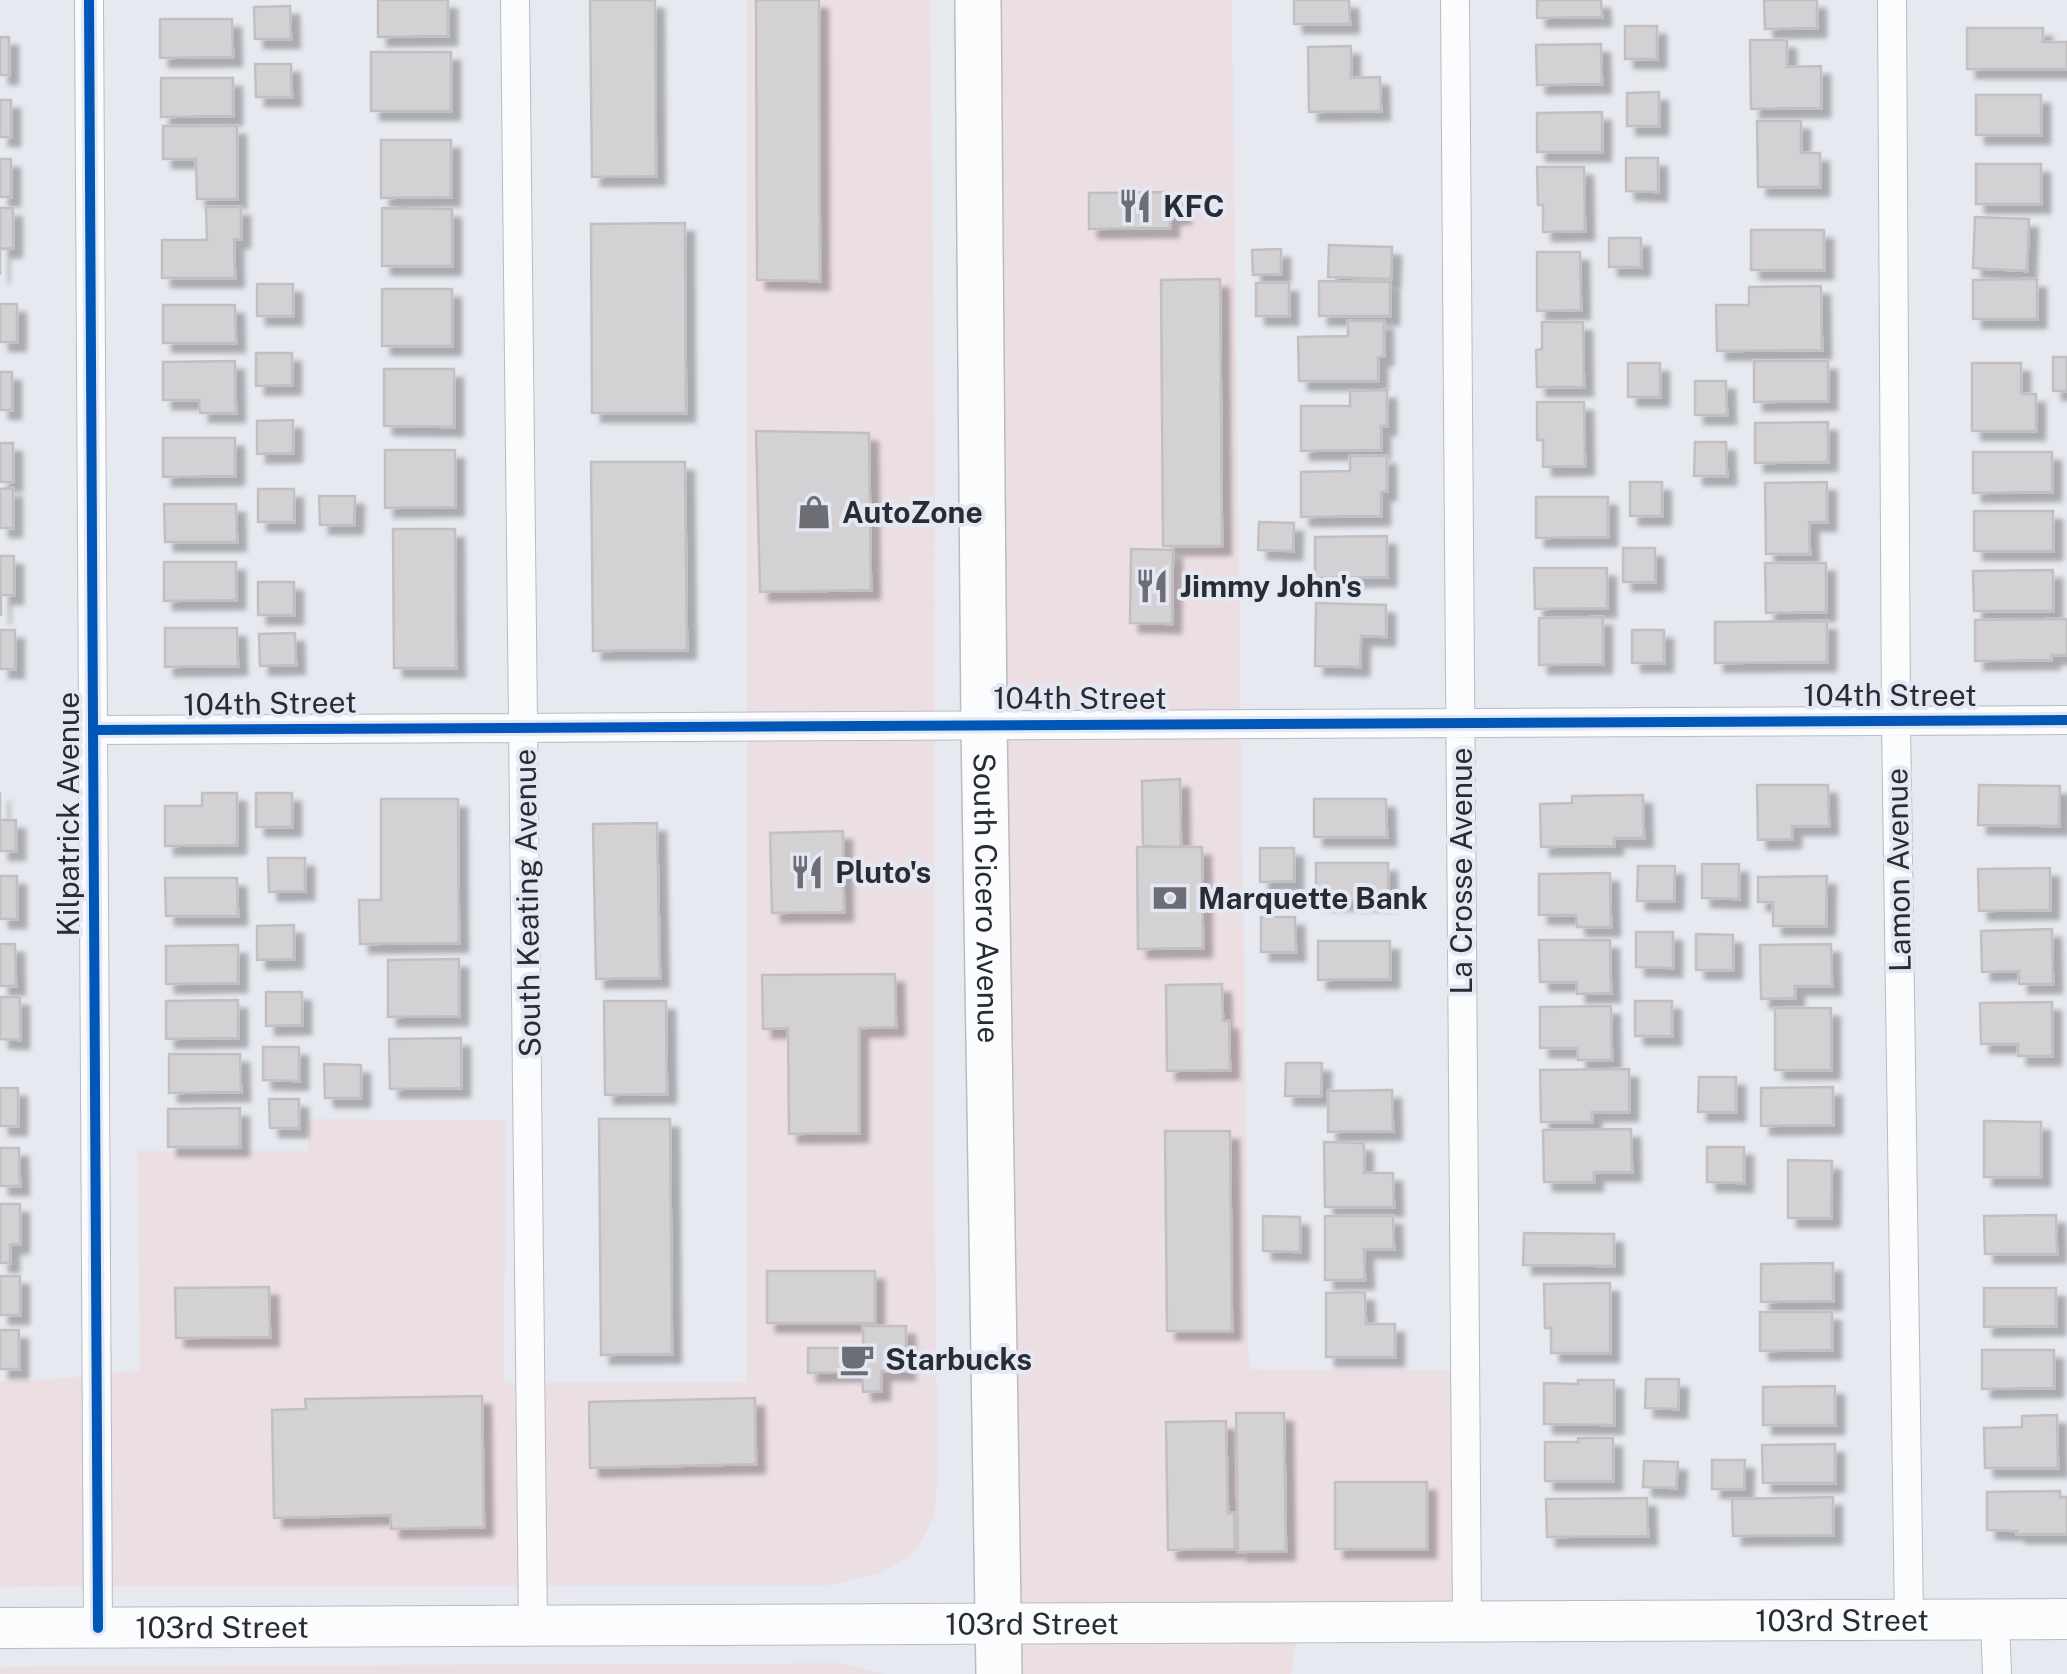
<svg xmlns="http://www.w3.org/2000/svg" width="2067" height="1674" font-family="'Public Sans',sans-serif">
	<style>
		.commercial { fill: #ecdfe4 }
		.building { fill: #d3d1d4; stroke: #c1bfc2; stroke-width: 2.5; filter: url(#shadow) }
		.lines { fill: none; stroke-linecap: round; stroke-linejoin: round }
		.street-casing { stroke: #b9bbc0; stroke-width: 30 }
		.secondary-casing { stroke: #b9bbc0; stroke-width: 42 }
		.primary-casing { stroke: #b9bbc0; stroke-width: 48 }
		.street { stroke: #fbfcfd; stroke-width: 28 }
		.secondary { stroke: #fbfcfd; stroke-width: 40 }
		.primary { stroke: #fbfcfd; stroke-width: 45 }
		.cycleway-casing { stroke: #e3e8f4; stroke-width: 16 }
		.cycleway { stroke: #0057b8; stroke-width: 10 }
		.labels { text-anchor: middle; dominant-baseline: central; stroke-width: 8; stroke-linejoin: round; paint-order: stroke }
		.poi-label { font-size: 30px; font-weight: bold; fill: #292c30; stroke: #e3e8f4; text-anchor: start }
		.street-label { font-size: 30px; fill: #292c30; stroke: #e3e8f4 }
	</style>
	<defs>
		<filter id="shadow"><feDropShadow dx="9" dy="9" stdDeviation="2.5" flood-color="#0004"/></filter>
	</defs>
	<rect width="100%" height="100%" fill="#e7e9f0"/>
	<path class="commercial" d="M747,0H930L935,432L934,1166L938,1474L934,1518L913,1555L879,1573L831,1585L0,1587V1381L47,1380L140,1370L137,1151H308V1119L506,1120L504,1383L747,1382Z
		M978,0H1232L1249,1369L1465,1371L1467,1622L1299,1623L1291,1674H999Z
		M840,1663L884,1674H0V1667Z"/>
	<path class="building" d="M378,0H448V36L378,37Z
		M590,0H655L656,176L592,177Z
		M756,0H819L820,281L757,280Z
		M1294,0H1349L1350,24H1294Z
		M1537,0H1601L1602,17L1537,18Z
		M1764,0H1817V28L1765,29Z
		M290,6L291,39H255L254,7Z
		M160,19H232L233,57L160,58Z
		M1625,26H1657V59H1625Z
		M1967,28H2043V42H2067V69H1967Z
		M0,37H9V75H0Z
		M1750,40H1787V67L1821,66V108L1751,109Z
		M1601,44L1602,84L1537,85L1536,45Z
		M1351,46V78L1380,77L1381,111L1309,112L1308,47Z
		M371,52H451V111H371Z
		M255,64H291L292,97H256Z
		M161,78H233V116L161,117Z
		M1659,92V126H1627V93Z
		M1976,95H2041V135H1976Z
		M0,100H11V137H0Z
		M1602,112V152H1537V113Z
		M1757,121H1801V153H1820V187H1758Z
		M163,126H237V199H197L196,159H163Z
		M381,140H451V197L381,198Z
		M1626,158H1658V192L1626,191Z
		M0,159H11V197H0Z
		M1976,164H2041V204H1976Z
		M1537,167H1584L1585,231L1543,232V205H1538Z
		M1171,192V197H1182V215H1170V228L1089,229V193Z
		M206,207H241V239H234L235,278H162V240H207Z
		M0,208H13V248L0,249V275Z
		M382,208L452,209V266H382Z
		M1975,217L2029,219L2027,271L1973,268Z
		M685,223L686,413H592L591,224Z
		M1751,230H1824V270H1751Z
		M1609,238H1641V267H1609Z
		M1329,245L1392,247L1391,279L1328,277Z
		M1281,249V274L1253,275L1252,250Z
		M1537,252H1580L1581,310L1537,311Z
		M1220,279L1222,546H1163L1161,280Z
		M2037,279V319H1973V280Z
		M1319,281L1390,282V316H1319Z
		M1256,283H1289V316H1256Z
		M257,284H293V316H257Z
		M1821,286L1822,350L1717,351L1716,305H1749V287Z
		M382,289H452V346H382Z
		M0,304H17V342H0Z
		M163,305H235L236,343H163Z
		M1348,321H1384V356L1378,357V381H1299L1298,337L1348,336Z
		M1542,322H1583L1584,387H1537L1536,350L1542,349Z
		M256,353H292V385L256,386Z
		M2053,357H2067V391H2053Z
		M235,361L236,413H200L199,400H163V362Z
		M1754,361H1828V401L1754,402Z
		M1628,363H1660V397H1628Z
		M1972,363H2021V394H2036V431H1972Z
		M384,369H454V427L384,426Z
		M0,372H12V410H0Z
		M1695,381H1726L1727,415H1695Z
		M1387,390V426H1381V450L1301,451V406H1350V391Z
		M1537,402H1584L1585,466L1543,467V440H1537Z
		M293,420V453L257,454V421Z
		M1828,422V462L1755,463V423Z
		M756,431L869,433L871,590L760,592Z
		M163,438H235V476L163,477Z
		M1695,442H1726L1727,476H1694Z
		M0,443H13V482H0Z
		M385,450H455V507L385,508Z
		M1973,452H2052V492L1973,493Z
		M1350,456H1387V491L1381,492V516L1301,517V472L1350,471Z
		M591,462H685L687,650L593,651Z
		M1630,482H1662V516H1630Z
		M1827,482V522H1809L1810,554H1766L1765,483Z
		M13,488V528H0V489Z
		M258,489H294V522H258Z
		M319,496H355L354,525H320Z
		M1536,497H1608V537L1536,538Z
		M164,504H236L237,542H165Z
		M1974,511H2053V551H1974Z
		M1259,522L1294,523L1293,551L1258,550Z
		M393,529H455L456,668H394Z
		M1387,536V577L1315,578V537Z
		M1623,548H1655V582H1623Z
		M1131,549L1173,550L1172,624L1130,623Z
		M0,556H14V595H1V616Z
		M164,562H236V600L164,601Z
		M1765,563H1826V612L1766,613Z
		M1534,568H1607V608L1535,609Z
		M2053,570V611H1974L1973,571Z
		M258,582H294V615H258Z
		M1316,603L1386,605V637L1361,636L1360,667L1315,666Z
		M1603,617V664L1539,665V618Z
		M2067,619V655H2051V660L1975,661V620Z
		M1827,621V662L1715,663V622Z
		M165,628H237L238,666L165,667Z
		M0,630H15V669H0Z
		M1632,630H1664V663H1632Z
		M295,633L296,665L260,666L259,634Z
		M1180,779L1181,847L1143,846L1142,781Z
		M1757,785H1828L1829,826H1792V839L1758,840Z
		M1979,785L2060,786L2059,826L1978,825Z
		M0,792V820H16V851H0Z
		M202,793H237V845L165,846V806H202Z
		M256,793H292V827H256Z
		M1643,795L1644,838H1614V846L1541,847L1540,804L1572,803V796Z
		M381,799H458L459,943L360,944L359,900H381Z
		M1314,799H1386L1387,837H1314Z
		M657,823L660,978L596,979L593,824Z
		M843,831L844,912L772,913L770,833Z
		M1137,847H1202L1203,948L1138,949Z
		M1260,848H1294V881L1260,882Z
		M268,858H305V891L269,892Z
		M1316,863H1388V901H1316Z
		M1702,864H1739V899L1702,898Z
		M1638,866H1675L1674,901H1637Z
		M2050,868V910L1979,911L1978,869Z
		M1610,873L1611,927H1577L1576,915H1539V874Z
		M0,876H17V919H0Z
		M1827,876L1826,926H1773V902H1758V877Z
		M165,878H237L238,916H166Z
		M1261,917H1295L1296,952H1261Z
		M294,925V959L257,960V926Z
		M2052,929L2053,984H2019V971L1982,972L1981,931Z
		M1636,932H1673V968L1636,967Z
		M1696,934L1733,935V970H1696Z
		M1539,940H1610L1611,993L1577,994V982H1540Z
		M1318,941H1390V979L1318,980Z
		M0,944H15L16,986H0Z
		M1831,944L1832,986H1795V998L1761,999L1760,945Z
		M238,945V983L166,984V946Z
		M459,959V1016L388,1017V960Z
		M895,974L896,1027L859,1028V1133L789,1134L788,1028L763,1029L762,975Z
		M1222,984L1223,1021H1229L1230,1070L1167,1071L1166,985Z
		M266,992H302V1025L266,1026Z
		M0,997H20V1040L0,1039Z
		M238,1000V1038L166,1039V1001Z
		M604,1001H666L667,1094L605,1095Z
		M1635,1001H1672V1036H1635Z
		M2052,1002V1056H2018V1044H1981L1980,1003Z
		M1611,1006L1612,1060H1578L1577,1048H1540V1007Z
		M1775,1008H1831V1070H1775Z
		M461,1038V1088L390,1089L389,1039Z
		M263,1047H299V1081L263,1080Z
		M169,1054H240L241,1092L169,1093Z
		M1286,1063H1322L1321,1096H1285Z
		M324,1064L361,1065V1098H325Z
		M1629,1069V1112H1592V1122H1541L1540,1070Z
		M1699,1077H1736V1112H1698Z
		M1833,1087V1125L1761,1126V1088Z
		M0,1088H18V1126H0Z
		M1392,1090L1393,1131L1328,1132V1091Z
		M269,1099H299V1128H270Z
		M240,1108V1147H168V1109Z
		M599,1119H670L672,1354L601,1355Z
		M1984,1121L2041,1122V1177H1984Z
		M1631,1129L1632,1172H1594V1182H1544L1543,1130Z
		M1165,1131H1230L1232,1331H1167Z
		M1324,1142L1364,1143V1173H1393L1394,1207H1325Z
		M1707,1147H1744V1183L1707,1182Z
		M0,1148H19L20,1186H0Z
		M1788,1160L1832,1161L1831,1218H1788Z
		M0,1204H20V1244L10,1245V1263H0Z
		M2056,1215L2057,1254H1985L1984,1216Z
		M1263,1216L1300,1217V1252L1263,1251Z
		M1325,1216H1393L1394,1249H1364L1365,1280H1325Z
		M1524,1233L1614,1234V1266L1523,1265Z
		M1833,1263V1301L1761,1302V1264Z
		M767,1271H875V1323H767Z
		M0,1276H20V1315H0Z
		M1610,1283V1353H1551V1328H1545L1544,1284Z
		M269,1287L270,1337L176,1338L175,1288Z
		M1984,1288H2056V1326L1984,1327Z
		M1365,1292L1366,1324H1395V1357H1326V1293Z
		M1760,1312H1832V1350L1760,1351Z
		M863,1326H906V1371H881V1391L863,1392L862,1372L808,1373V1348H863Z
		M0,1330H19V1369H0Z
		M1982,1350H2054V1388L1982,1389Z
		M1646,1379H1679L1678,1409L1645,1408Z
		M1578,1380H1614V1425L1544,1424V1383L1578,1384Z
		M1835,1386V1425H1763V1387Z
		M482,1396L484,1527L391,1529V1515L274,1518L272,1410L306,1409L305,1399Z
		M755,1398L756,1464L590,1468L589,1402Z
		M1236,1413H1284L1286,1551L1238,1552Z
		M2057,1415L2058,1468H1985L1984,1428L2022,1427V1416Z
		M1226,1421L1228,1513H1234L1235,1549L1168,1550L1166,1422Z
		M1578,1438H1613V1481H1545V1442H1578Z
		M1835,1444V1483H1763L1762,1445Z
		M1712,1460H1745L1744,1489H1712Z
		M1644,1461L1678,1462L1676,1488L1643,1487Z
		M1335,1482H1427V1549H1335Z
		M2060,1491V1497H2067V1534H2017V1531L1987,1530V1492Z
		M1833,1497V1535L1733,1536L1732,1499Z
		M1647,1498L1648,1536L1547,1537L1546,1499Z"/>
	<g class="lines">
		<g class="street-casing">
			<path id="street" d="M89,0L98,1628
				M515,0L533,1626
				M1455,0L1467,1622
				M1892,0L1896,719L1909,1620
				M93,730L2067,720
				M1995,1620L1997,1674"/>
		</g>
		<g class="secondary-casing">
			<g id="secondary">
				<path id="s1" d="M0,1628L2067,1619"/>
			</g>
		</g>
		<g class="primary-casing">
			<g id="primary">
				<path id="s2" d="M978,0L984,724L999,1674"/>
			</g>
		</g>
		<use href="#street" class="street"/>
		<use href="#secondary" class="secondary"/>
		<use href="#primary" class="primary"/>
		<g class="cycleway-casing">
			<path id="cycleway" d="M89,0L98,1628
				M93,730L2067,720"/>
		</g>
		<use href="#cycleway" class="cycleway"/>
	</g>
	<defs>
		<g id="restaurant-bare" transform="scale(2.7)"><path d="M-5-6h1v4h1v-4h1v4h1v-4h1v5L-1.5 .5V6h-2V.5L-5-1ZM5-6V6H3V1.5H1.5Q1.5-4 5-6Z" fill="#6c6e73" stroke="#e3e8f4" stroke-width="2.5" paint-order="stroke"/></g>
		<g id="shop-bare" transform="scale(2.7)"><path d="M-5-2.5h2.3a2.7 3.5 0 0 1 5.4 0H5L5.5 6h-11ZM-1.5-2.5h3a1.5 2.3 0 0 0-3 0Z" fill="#6c6e73" stroke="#e3e8f4" stroke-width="2.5" paint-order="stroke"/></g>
		<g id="bank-bare" transform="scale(2.7)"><path d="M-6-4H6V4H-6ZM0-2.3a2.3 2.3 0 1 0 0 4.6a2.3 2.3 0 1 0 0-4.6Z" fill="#6c6e73" stroke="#e3e8f4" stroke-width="2.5" paint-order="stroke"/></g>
		<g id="cafe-bare" transform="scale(2.7)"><path d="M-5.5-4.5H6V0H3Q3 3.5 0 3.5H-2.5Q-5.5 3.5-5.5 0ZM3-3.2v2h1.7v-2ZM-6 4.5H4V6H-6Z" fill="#6c6e73" stroke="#e3e8f4" stroke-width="2.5" paint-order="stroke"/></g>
	</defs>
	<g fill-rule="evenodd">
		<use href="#restaurant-bare" x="1135" y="206"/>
		<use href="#shop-bare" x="814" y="512"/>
		<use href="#restaurant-bare" x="1152" y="586"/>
		<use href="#restaurant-bare" x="807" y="872"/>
		<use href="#bank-bare" x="1170" y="898"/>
		<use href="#cafe-bare" x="857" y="1359"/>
	</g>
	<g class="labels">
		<g class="poi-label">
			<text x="1163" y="206">KFC</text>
			<text x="842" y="512">AutoZone</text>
			<text x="1180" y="586">Jimmy John's</text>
			<text x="835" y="872">Pluto's</text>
			<text x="1198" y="898">Marquette Bank</text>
			<text x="885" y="1359">Starbucks</text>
		</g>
		<g class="street-label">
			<text x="1890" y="695">104th Street</text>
			<text x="1080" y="698">104th Street</text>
			<text transform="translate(270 703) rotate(-1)">104th Street</text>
			<text transform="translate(68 814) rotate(-90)">Kilpatrick Avenue</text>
			<text transform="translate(1898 870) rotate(-91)">Lamon Avenue</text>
			<text transform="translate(1461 871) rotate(-90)">La Crosse Avenue</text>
			<text stroke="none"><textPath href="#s2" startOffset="898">South Cicero Avenue</textPath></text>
			<text transform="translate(527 903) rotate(-91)">South Keating Avenue</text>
			<text stroke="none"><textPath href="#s1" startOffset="1842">103rd Street</textPath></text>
			<text stroke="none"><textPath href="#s1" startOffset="1032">103rd Street</textPath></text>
			<text stroke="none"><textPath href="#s1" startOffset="222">103rd Street</textPath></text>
		</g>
	</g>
</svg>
